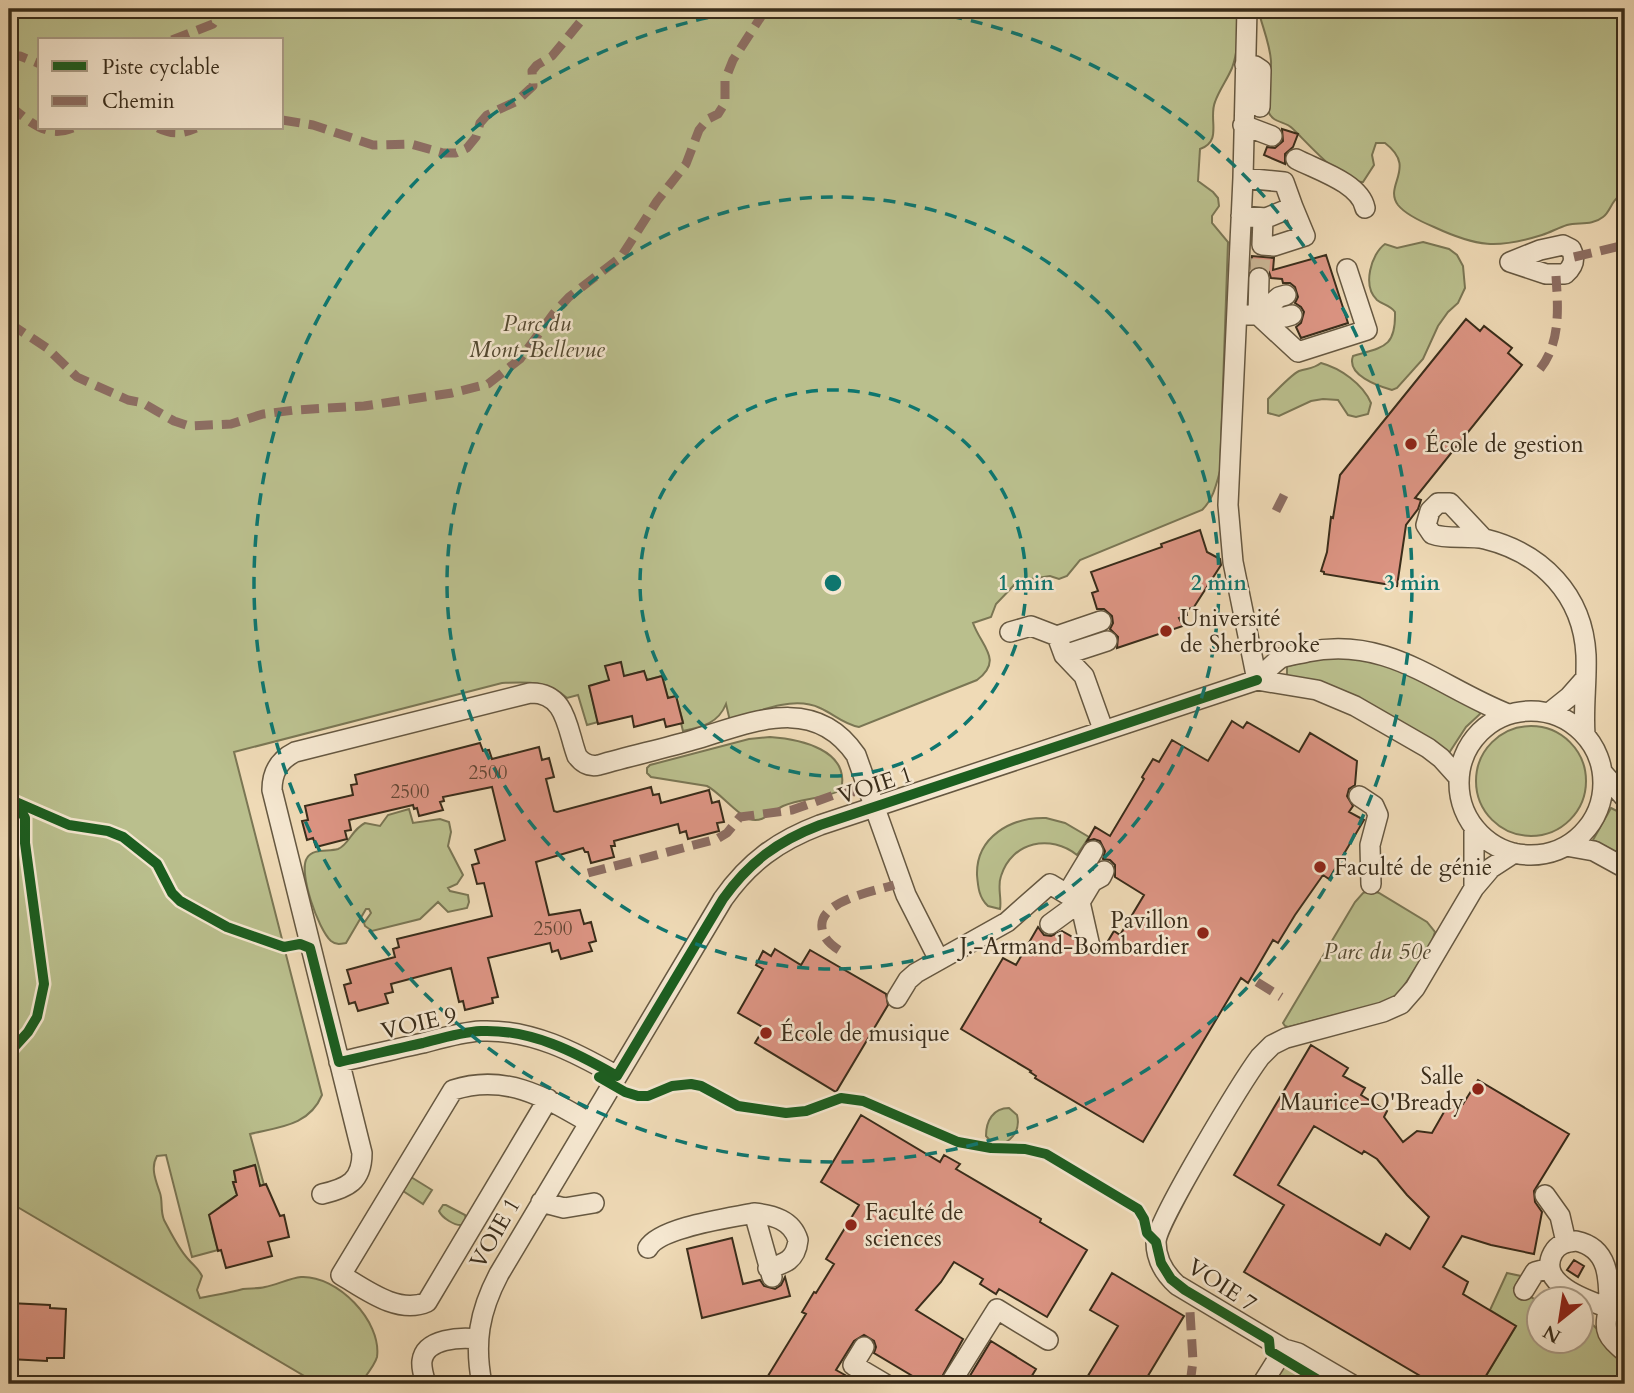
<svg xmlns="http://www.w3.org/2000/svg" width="1634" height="1393" font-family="Cardo,serif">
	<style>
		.green { fill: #babf8d; stroke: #7a7654; stroke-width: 2; fill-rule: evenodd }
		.building { fill: #dd9584; stroke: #392c1a; stroke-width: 2; fill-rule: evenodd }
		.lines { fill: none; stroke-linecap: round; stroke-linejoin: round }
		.minor-tunnel { stroke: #cbb797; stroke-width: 19; stroke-dasharray: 19 10; stroke-linecap: butt }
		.minor-casing { stroke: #665841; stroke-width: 22 }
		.minor { stroke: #f5e7d0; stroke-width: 19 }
		.quiet { stroke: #8d6e63; stroke-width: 9; stroke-dasharray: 18 9; stroke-linecap: butt }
		.cycleway-casing { stroke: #f5e7d0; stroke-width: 15 }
		.cycleway { stroke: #1b5e20; stroke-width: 10 }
		.ring { fill: none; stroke: #0f766e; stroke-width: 3.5; stroke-dasharray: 12 9 }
		.poi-dot { fill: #8f2418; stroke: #f5e7d0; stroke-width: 2.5 }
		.labels { text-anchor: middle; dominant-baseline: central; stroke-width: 5; stroke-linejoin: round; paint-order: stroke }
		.number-label { font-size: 19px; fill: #624634 }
		.park-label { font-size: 23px; font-style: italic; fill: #534931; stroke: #f5e7d0 }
		.poi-label { font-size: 23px; fill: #392c1a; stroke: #f5e7d0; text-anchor: start }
		.street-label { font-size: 23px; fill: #392c1a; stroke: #f5e7d0 }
		.centre { fill: #0f766e; stroke: #f5e7d0; stroke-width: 3.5 }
		.ring-label { font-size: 21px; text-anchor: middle; font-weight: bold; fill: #0f766e; stroke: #f5e7d0; stroke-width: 5; stroke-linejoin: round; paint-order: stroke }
	</style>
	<rect width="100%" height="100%" fill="#efdab6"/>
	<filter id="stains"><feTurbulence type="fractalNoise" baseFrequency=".00286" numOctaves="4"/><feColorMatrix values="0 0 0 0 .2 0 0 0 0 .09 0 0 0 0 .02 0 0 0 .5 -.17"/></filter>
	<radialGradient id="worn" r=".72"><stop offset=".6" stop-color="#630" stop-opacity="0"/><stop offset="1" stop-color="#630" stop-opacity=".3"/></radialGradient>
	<path class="green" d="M9,9H1239C1238,28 1239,49 1232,68C1227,80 1219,90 1215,102C1208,119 1223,141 1200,149L1198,181L1213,192L1218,198L1219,206L1212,216V223L1228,242L1220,471C1216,486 1213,499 1202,510L1080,560L1067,576L1059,579L1050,576L1018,581L996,604L991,617L973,623C981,646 1004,660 977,680L859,727C843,724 834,714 820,708C793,695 756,712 730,721L726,704C718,724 701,727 683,731L681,723L683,722L676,696L668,698L662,676L647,680L644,671L589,686L598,722L587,725L578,695L567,698C548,680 526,682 502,683L234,752L322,1095C309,1126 279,1127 250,1134L264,1185L260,1186L255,1165L234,1171L236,1182L233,1183L237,1195L221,1206L222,1210L212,1228L218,1250L192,1257L166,1155L157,1156C150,1168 156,1181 160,1193C163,1202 160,1210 164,1220C171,1233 178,1248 188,1259C193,1265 198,1268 202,1276L197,1290L200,1298C215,1295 229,1293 243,1289C250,1288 258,1289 265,1287C276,1285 290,1278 301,1277C337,1275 382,1321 377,1357C375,1365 365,1377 360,1384H318L9,1202ZM40,40H282V128H40Z
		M1258,9H1625V197L1619,196C1611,202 1610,212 1603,217C1592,226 1579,222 1567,225C1558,228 1551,232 1542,235C1497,249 1477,247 1434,227C1422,222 1406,215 1398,205C1383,185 1418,168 1385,143H1376L1372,155L1374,165L1363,182C1341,183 1306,141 1292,128C1285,121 1271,123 1268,110C1264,95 1272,77 1271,61C1270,44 1262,26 1258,9Z
		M1423,242L1449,249L1457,255L1463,266L1465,288L1458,303L1448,312L1438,326L1423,359L1397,388L1392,390C1378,386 1346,375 1353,356C1383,347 1396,348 1395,312C1390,305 1383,305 1377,300C1362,286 1371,254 1385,244L1397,248Z
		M1321,363C1340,368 1363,384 1371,403L1368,414L1356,417L1348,415L1338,400L1323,399L1311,401L1279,416L1268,413V399C1274,393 1292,374 1299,371C1308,368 1313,369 1321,363Z
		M1338,655L1390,665L1479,711L1480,714L1466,727L1449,753L1287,676V666Z
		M1476 781a55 55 0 1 1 110 0a55 55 0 1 1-110 0Z
		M770,737C800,739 851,750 841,790C825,799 802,798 783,806C772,811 763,824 749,819C737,814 719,792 707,786L651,777L647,773V768L650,765L749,739Z
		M1611,808L1625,815V857L1593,840Z
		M409,809L413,823L440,819L449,822L451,832L448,846L463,875L457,884L448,888L450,891L468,895L469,902L467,908L448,912L438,902L420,919L372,931L365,926L364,923L371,913L369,909H366L346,943C340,944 336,945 331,941C318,929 298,872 307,858C313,848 328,852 338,849C349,845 351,830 365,823L380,826L388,815Z
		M1046,818L1065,823L1089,837L1077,855C1051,834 1012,841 1001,876C997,887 1002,898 1000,909L988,906C979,898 978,887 977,875C976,837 1011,817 1046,818Z
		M1371,890L1379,893L1427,922L1435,932L1431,944L1398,995L1387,1002L1288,1027L1285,1026L1283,1023L1355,902L1363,893Z
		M1009,1108L1017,1115C1021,1131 1010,1146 993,1144L986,1136C986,1121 993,1108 1009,1108Z
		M411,1177L432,1190L423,1204L403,1191Z
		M443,1205H446L465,1215L466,1219L462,1225C455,1226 442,1218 439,1211Z
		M1507,1273L1521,1276L1514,1288L1538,1301L1540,1299V1340H1582V1313L1623,1357L1621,1363L1625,1367V1384H1481L1516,1326L1490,1310Z
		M1283,1364L1318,1384H1269Z"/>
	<path class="building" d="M1282,129L1298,134L1293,147L1285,154V164L1264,155L1267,147L1275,148L1283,141Z
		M1326,255L1348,323L1301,338L1296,327L1301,323L1304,312L1301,307L1295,303L1298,297L1295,287L1290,283H1283L1282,279L1271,278L1269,272L1265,267L1259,266L1251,269L1252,256L1274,258L1273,270Z
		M1466,319L1480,331L1484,326L1512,348L1508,353L1522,365L1415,498L1421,500L1418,509L1406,525L1397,586L1324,574V572L1321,571L1327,552L1331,517L1333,518L1340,475Z
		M1200,530L1207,552L1220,559L1221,565L1194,607L1186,610L1187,615L1179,618L1183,626L1117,648L1118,637L1110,629L1113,623L1112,616L1104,609H1097L1092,593L1098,591L1091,572L1162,547L1161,544Z
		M621,662L624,676L644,671L647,680L662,676L668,698L676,696L683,723L666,727L664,719L634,727L632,716L598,724L589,686L609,680L605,666Z
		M1232,721L1243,728L1247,722L1299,752L1310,733L1357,761L1355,785L1349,789L1347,796L1353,806L1349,812L1364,820L1329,879L1323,875L1295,915L1278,943L1273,940L1248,983L1241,978L1143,1142L1035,1078L1036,1076L1030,1072L1031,1071L961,1029L1003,958L1016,965L1038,927L1044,935L1051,936L1062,931L1076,939L1080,950L1086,954L1097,951L1101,943L1105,946L1114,931L1120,935L1144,895L1115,877V865L1110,860L1103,859L1105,851L1100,841L1094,839L1087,841L1095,827L1110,836L1144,779L1142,777L1153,759L1159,762L1172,740L1208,761Z
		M480,743L483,751L489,750L492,759L539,747L542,760L549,758L554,777L546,779L554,811L557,812L651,787L653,795L659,794L661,803L709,790L712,803L719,801L724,822L717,823L719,831L688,839L686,831L680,833L678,824L614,841L615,846H611L614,857L591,863L588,852H585L583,848L536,862L549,915L580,910L584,924L591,922L596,941L589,943L592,951L561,959L558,950L552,952L550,943L488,958L498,997L492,998L493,1003L465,1010L463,1001L459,1002L451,968L391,984L393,992L385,994L388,1003L358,1011L355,1002L349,1004L344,985L351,983L347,970L395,957L393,949L399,947L397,939L492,916L484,883L477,884L472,865L479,863L475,850L505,840L492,787L443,797L444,801L440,802L443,810L419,816L417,808L414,809L413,805L349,820L351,830L345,831L347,839L316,847L313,838L307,840L302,821L308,820L305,806L353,795L351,785L357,784L355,775Z
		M775,949L801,965L810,950L886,994L888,1005L836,1092L755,1043L764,1028L738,1013L763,969L756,965L763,951L771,956Z
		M1311,1045L1348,1068L1343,1076L1365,1088L1361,1095L1387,1111L1384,1117L1403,1142L1417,1131L1432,1133L1452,1098L1463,1104L1478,1080L1569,1134L1534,1191L1535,1202L1542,1212L1534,1254L1491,1245L1462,1236L1443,1267L1468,1282L1463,1294L1516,1326L1481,1384H1434L1244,1272L1284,1205L1234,1175ZM1314,1126L1362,1154L1364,1151L1377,1159L1407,1195L1429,1217L1410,1249L1386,1234L1380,1245L1278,1185Z
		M861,1115L940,1162L944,1155L960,1164L956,1169L1041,1219L1040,1222L1087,1250L1047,1317L999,1289L996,1294L980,1284L983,1279L954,1262L941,1282L916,1310L963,1339L938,1384H926L874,1353L876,1347L874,1341L864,1335L854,1341L836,1370L845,1375L839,1384H763L806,1314L802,1312L814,1292L816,1293L834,1264L826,1259L859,1205L821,1182Z
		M255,1165L260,1186L266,1184L280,1216L284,1215L289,1237L268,1242L272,1256L226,1268L221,1250L218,1251L209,1215L237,1195L233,1182H236L234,1171Z
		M732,1238L743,1284L760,1280L764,1286L775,1289L781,1285L785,1277L790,1296L702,1318L687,1249Z
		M1574,1260L1584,1266L1578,1277L1567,1270Z
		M1112,1273L1184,1316L1143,1384H1083L1118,1326L1090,1310Z
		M9,1303L50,1305V1308L66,1309L64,1358H47V1361L9,1359Z
		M991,1341L1036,1369L1027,1384H965Z"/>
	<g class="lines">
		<path class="minor-tunnel" d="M1259,278L1261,256"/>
		<g class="minor-casing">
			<path id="minor" d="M1247,9L1243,178L1228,505L1233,562L1257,680
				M1245,65L1255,66L1261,70L1260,107
				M1243,125L1272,136
				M1296,159C1317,170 1360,183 1365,208
				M1243,178L1284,182L1293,207
				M1241,216L1266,218L1293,207L1305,236L1274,246L1262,245L1263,219
				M1563,245L1571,249C1576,259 1573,267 1565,274H1546L1510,262L1540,250Z
				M1248,315H1258L1259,278
				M1258,315L1298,352L1367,330L1347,269
				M1258,315L1279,297L1286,295
				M1258,315L1285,317L1292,315
				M1483,538L1450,503H1438L1430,511L1426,525L1432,534C1448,540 1468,535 1485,539C1542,553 1583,595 1586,655C1587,682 1583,708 1585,735
				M1101,621L1057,636L1064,655L1084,676L1103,729
				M1010,632L1031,626L1057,636
				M1064,655L1107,641
				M1257,680C1265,673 1273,663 1281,658C1289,655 1299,654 1307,652C1388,635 1439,687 1508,714
				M1459 783a72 72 0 1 1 144 0a72 72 0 1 1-144 0Z
				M1549,713L1569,697L1584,680
				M1603,773L1625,798
				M1359,796L1374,806L1378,815L1370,845L1371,884
				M1474,828V888
				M1566,846L1594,851L1625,868
				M1067,894L1093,851
				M1050,924L1080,902L1092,882L1101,877L1104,871
				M897,998L908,980L916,973L1007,922L1050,884L1080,902L1089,942
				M339,1062C367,1056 395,1049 423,1043C442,1038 462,1032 481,1031C531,1029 575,1052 617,1076
				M548,1099L427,1302C398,1315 365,1289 341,1275L453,1090C505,1073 545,1097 588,1122
				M322,1194C348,1188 362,1181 362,1153L272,790C272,772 279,760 295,752L530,693C567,692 567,730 577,756C583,764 590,767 599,765C630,756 662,749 693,740C750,723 814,693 856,755L906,895L939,960
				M1545,1195L1560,1216L1566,1242
				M541,1202L564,1208L594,1203
				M754,1213L772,1277
				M1576,1241C1610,1248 1609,1280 1609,1308C1589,1301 1536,1284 1553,1253C1558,1244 1566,1242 1576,1241Z
				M648,1248C660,1227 730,1218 754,1213C773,1215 792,1220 798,1240C796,1260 785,1264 768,1268
				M1524,1290L1535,1272L1550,1268
				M1625,1313L1609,1308C1602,1332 1608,1337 1625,1352
				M864,1347L853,1365L885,1384
				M426,1384C424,1377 421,1368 422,1361C425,1338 461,1337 478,1339
				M482,1384C474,1343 479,1312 499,1274L723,899C749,862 778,841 820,825L1257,680L1317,690L1355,706L1428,748L1441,758L1459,778
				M950,1384L997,1309L1048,1340
				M1262,1384L1284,1349
				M1351,1384L1298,1353L1284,1349L1177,1285C1165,1274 1156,1259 1156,1242C1157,1221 1243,1080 1260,1057L1272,1045L1286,1038L1383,1012L1401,1004L1415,988L1474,888L1491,868L1514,853"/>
		</g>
		<use href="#minor" class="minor"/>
		<path class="quiet" d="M172,40L213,24L221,12V9
			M9,56H20L40,64
			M9,105C29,121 46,139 73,128
			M282,120L313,125L373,145L411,144L443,153H456L467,148L476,137L480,123L487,115L517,101L533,86L532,71L537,65L552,56L591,9
			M158,128C172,135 182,134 196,128
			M1574,257L1625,245
			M9,323L47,348L77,377L128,400L143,403L174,421L189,426L231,424L263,414L295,410L364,406L452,393L488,384L520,359L554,313L569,297L621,257L657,201L686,164L699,130L708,119L718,114L725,103V80L733,60L766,9
			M1540,369C1561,342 1558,308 1556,276
			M1276,511L1285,493
			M9,820L10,817
			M588,873L717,839L727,833L740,817L792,810L851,789L858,794
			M839,950C831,945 823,938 822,928C818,901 875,891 894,885
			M1257,982L1281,997
			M1190,1384L1193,1361L1190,1312"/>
		<g class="cycleway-casing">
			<path id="cycleway" d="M16,802L69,825L108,831L123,837L157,864L172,893L180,901L227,927L284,947L300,944L310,948L339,1062C367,1056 395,1049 423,1043C442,1038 462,1032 481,1031C531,1029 575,1052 617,1076L723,899C749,862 778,841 820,825L1257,680
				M9,1053L28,1032L37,1017L44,984L25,843V818L16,802
				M599,1077L625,1092L638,1096H648L672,1086L691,1084L701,1086L738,1106L786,1113L806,1111L841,1098L863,1101L958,1142L991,1148L1025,1149L1046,1154L1138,1209L1144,1219L1147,1233L1156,1242L1161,1263L1171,1279L1185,1290L1269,1340L1270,1351L1325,1384"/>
		</g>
		<use href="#cycleway" class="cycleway"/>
	</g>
	<g class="ring">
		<circle cx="833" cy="583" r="193"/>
		<circle cx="833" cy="583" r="386"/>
		<path d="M909 9A579 579 0 1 1 757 9"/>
	</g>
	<g class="poi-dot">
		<circle cx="1411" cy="444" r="7"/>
		<circle cx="1166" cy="631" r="7"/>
		<circle cx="1320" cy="867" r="7"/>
		<circle cx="1203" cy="933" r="7"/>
		<circle cx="766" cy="1033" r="7"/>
		<circle cx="1478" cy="1089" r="7"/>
		<circle cx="851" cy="1225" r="7"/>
	</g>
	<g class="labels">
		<g class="number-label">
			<text x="488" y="773">2500</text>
			<text x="410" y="792">2500</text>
			<text x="553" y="929">2500</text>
		</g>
		<g class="park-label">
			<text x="537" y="323">Parc du<tspan x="537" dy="26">Mont-Bellevue</tspan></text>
			<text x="1377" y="951">Parc du 50e</text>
		</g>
		<g class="poi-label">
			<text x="1425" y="444">École de gestion</text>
			<text x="1180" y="618">Université<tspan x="1180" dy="26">de Sherbrooke</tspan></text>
			<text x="1334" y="867">Faculté de génie</text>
			<text x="1189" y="920" text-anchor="end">Pavillon<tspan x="1189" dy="26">J.-Armand-Bombardier</tspan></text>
			<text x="780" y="1033">École de musique</text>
			<text x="1464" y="1076" text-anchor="end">Salle<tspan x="1464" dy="26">Maurice-O'Bready</tspan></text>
			<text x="865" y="1212">Faculté de<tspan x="865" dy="26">sciences</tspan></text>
		</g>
		<g class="street-label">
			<text transform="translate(875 785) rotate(-18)">VOIE 1</text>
			<text transform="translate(419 1023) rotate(-13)">VOIE 9</text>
			<text transform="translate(495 1233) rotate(-60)">VOIE 1</text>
			<text transform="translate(1222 1285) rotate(33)">VOIE 7</text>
		</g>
	</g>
	<circle cx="833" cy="583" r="10" class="centre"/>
	<g class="ring-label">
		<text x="1026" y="590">1 min</text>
		<text x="1219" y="590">2 min</text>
		<text x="1412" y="590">3 min</text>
	</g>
	<rect width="1634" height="1393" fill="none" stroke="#efdab6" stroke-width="35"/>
	<rect x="10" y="10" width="1613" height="1372" fill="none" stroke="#392c1a" stroke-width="3.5"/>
	<rect x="18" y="18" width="1599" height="1358" fill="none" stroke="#392c1a" stroke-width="2"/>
	<rect x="38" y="38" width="245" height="91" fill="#f5e7d0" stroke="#aa9c87" stroke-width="2"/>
	<rect x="52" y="61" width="35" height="10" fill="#1b5e20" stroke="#aa9c87" stroke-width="2"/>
	<text x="102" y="74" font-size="21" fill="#392c1a">Piste cyclable</text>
	<rect x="52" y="96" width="35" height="10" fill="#8d6e63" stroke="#aa9c87" stroke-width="2"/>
	<text x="102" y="108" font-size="21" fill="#392c1a">Chemin</text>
	<g transform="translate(1560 1320) rotate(210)"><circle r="33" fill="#f5e7d0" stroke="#aa9c87" stroke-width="2"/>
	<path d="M0-5L12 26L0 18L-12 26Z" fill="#8f2418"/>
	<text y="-10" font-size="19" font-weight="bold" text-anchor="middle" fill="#392c1a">N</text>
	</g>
	<rect width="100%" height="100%" filter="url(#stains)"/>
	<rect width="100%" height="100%" fill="url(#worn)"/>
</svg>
